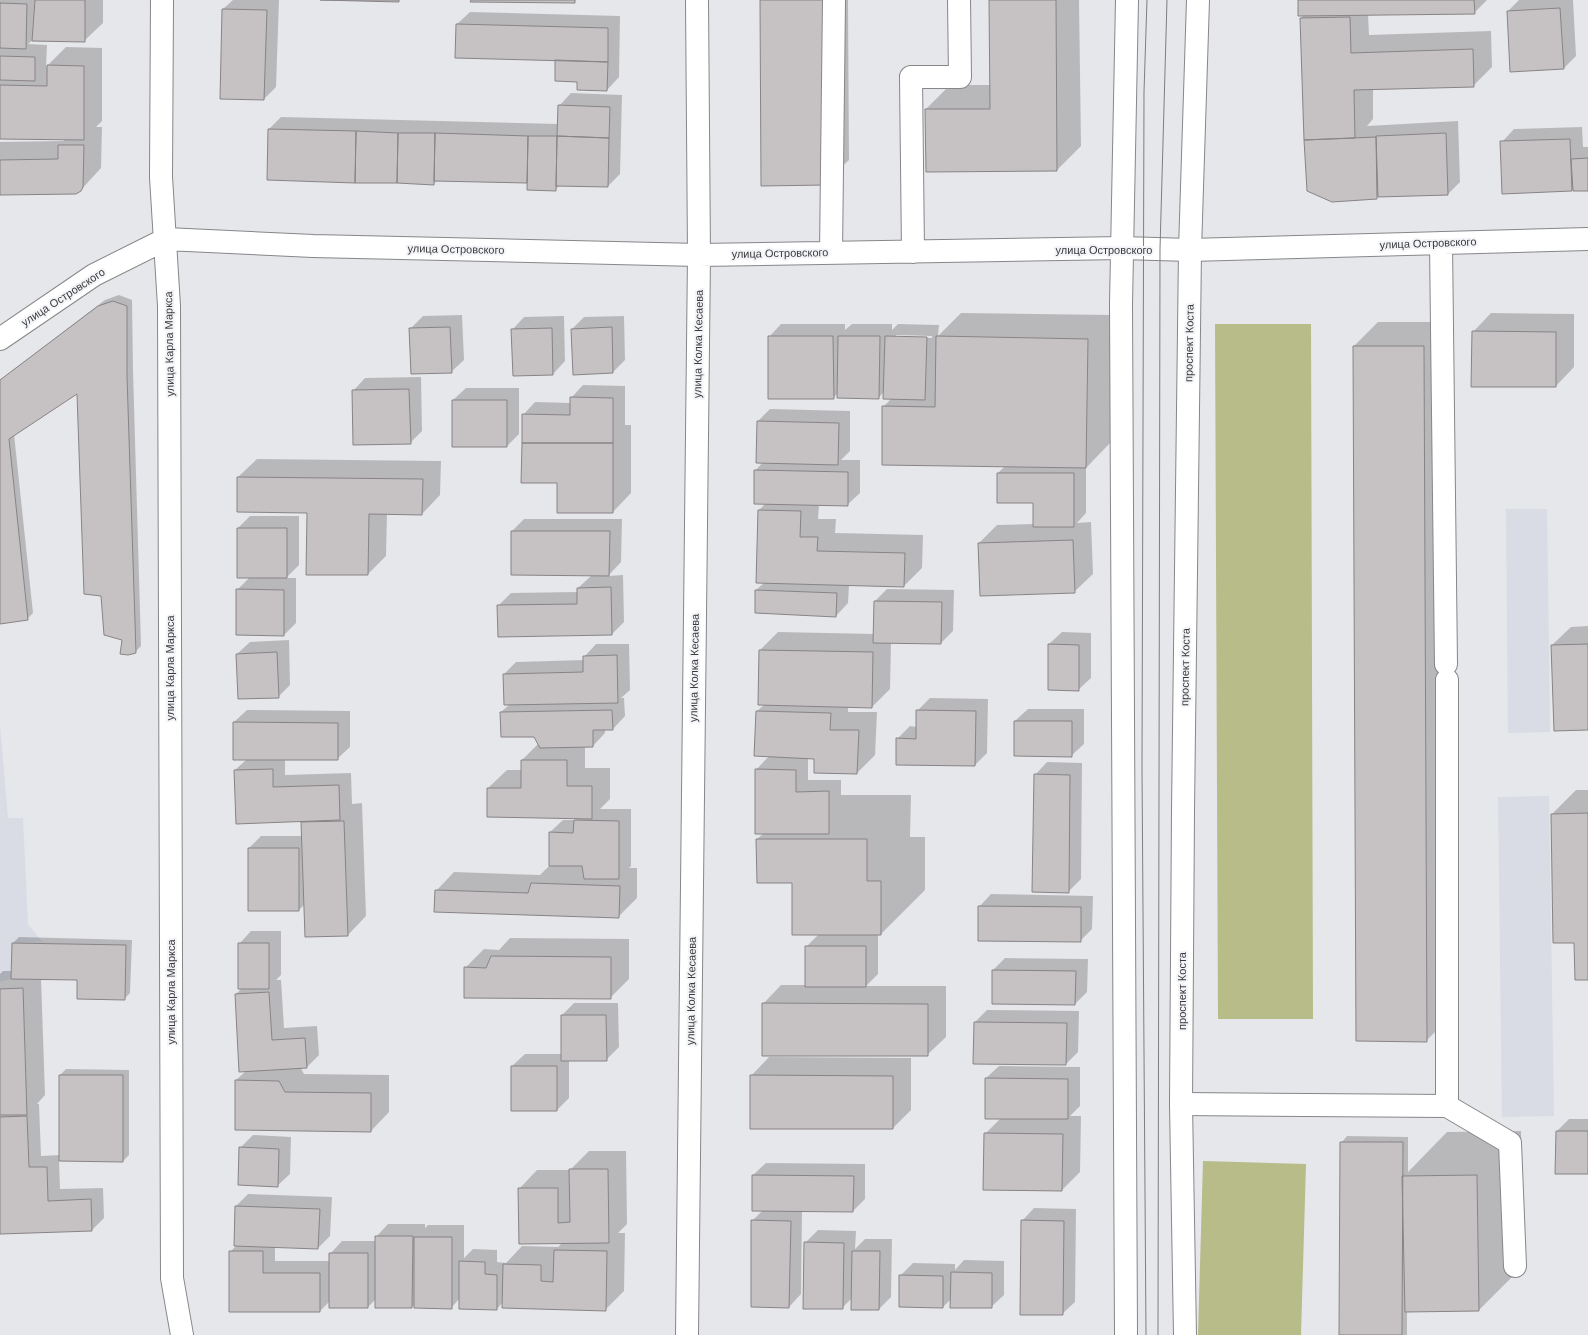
<svg xmlns="http://www.w3.org/2000/svg" width="1588" height="1335" font-family="Helvetica,sans-serif">
	<style>
		.built { fill: #d9dbe5 }
		.green { fill: #b7bc88 }
		.shadow { fill: #0003; fill-rule: evenodd }
		.building { fill: #c6c2c3; stroke: #888486 }
		.lines { fill: none; stroke-linecap: round; stroke-linejoin: round }
		.minor-casing { stroke: #87878a; stroke-width: 24 }
		.major-casing { stroke: #87878a; stroke-width: 24 }
		.minor { stroke: #fff; stroke-width: 22 }
		.major { stroke: #fff; stroke-width: 22 }
		.tram { stroke: #7e7e80; stroke-width: 1 }
		.labels { text-anchor: middle; dominant-baseline: central; stroke-width: 4; stroke-linejoin: round; paint-order: stroke }
		.street-label { font-size: 11px; fill: #3a3a3c; stroke: #f3f4f7 }
	</style>
	<rect width="100%" height="100%" fill="#e6e7ea"/>
	<path class="built" d="M1506,509H1547L1550,732L1508,733Z
		M0,725L8,818H23L28,925L43,942L12,943L11,979L0,982Z
		M1549,796L1554,1116L1502,1117L1498,797Z"/>
	<path class="green" d="M1215,324H1311L1313,1019H1218Z
		M1203,1161L1306,1164L1301,1335H1198Z"/>
	<path class="shadow" d="M0,0H103V23L84,41L33,40L28,44L47,45L46,67L66,47L102,48V121L96,127H102L101,168L80,191L0,194V142L63,141L66,139L0,138Z
		M233,0H279L276,87L264,99L221,98L223,9Z
		M761,0H848L849,160L824,184Z
		M990,0H1079L1081,146L1057,170L926,109L950,85H991Z
		M1299,0H1487L1474,13L1368,14L1369,35L1491,31L1492,67L1473,86L1373,89V119L1367,126L1458,121L1460,182L1448,194L1379,195L1376,198L1301,18L1304,15Z
		M1519,0H1573L1576,56L1564,68L1511,71L1508,11Z
		M470,12L620,16L619,77L607,90L578,81L556,59L457,24Z
		M571,93L622,95L620,174L608,186L560,185L555,190L528,182L437,180L434,184L268,130L281,117L558,124L559,106Z
		M1582,127L1583,147H1588V190L1574,188L1571,190L1502,142L1514,129Z
		M119,295L132,300L133,370L141,646L135,652L123,639L102,595L78,392L14,434L33,613L27,619L0,623V380L105,300Z
		M961,313L1112,315L1110,443L1086,468V513L1077,523L1091,522L1093,574L1074,592L979,543L997,525L1034,524V502H998V473L1005,466L883,407L892,398L884,392L878,398L838,393L833,398L769,337L781,324H845V330L852,324H892V330L898,324L939,325L938,336ZM896,335L932,336V338L896,337Z
		M1491,313L1574,314V367L1556,386L1473,332Z
		M462,315L464,360L451,372L410,329L423,316Z
		M564,316L565,361L553,374L514,375L512,330L524,317Z
		M624,316L625,360L613,372L572,329L584,317Z
		M1378,322H1448L1450,1017L1426,1041L1354,346Z
		M421,377L422,431L410,443L353,391L365,378Z
		M583,385L625,386V425H631V493L613,512L558,482L523,415L535,402L571,403V398Z
		M466,388H519V434L507,446H453V400Z
		M770,409L850,411V451L841,460H860V493L847,505H819L818,519H836L835,533L923,535L922,568L904,586L849,585L848,603L836,616L756,590L764,583L759,510L766,503L755,471L763,462L758,421Z
		M257,459L441,461L440,495L422,514L387,513L386,556L368,574H307L308,512L238,477Z
		M250,516H299V565L286,578H296V623L284,635L237,590L250,577L238,528Z
		M524,519H622L621,562L608,576L623,575L624,622L612,634L498,606L511,593L578,592V588L592,575L512,574V531Z
		M887,589L954,590L953,631L941,643L891,642L890,689L872,707H848V712H877L875,755L857,773L815,758L808,757V780H841V795H911L910,837H925V890L881,934H878V974L866,986H946V1037L927,1055L763,1004L781,985H806V947L819,934L793,882L757,839L764,833L756,770L769,756L757,711L764,705L760,650L778,632L874,634L875,601Z
		M1588,626V729L1552,645L1571,627Z
		M1062,632L1091,633V678L1078,690L1049,644Z
		M289,640L290,685L278,697L239,698L237,654L250,642Z
		M596,644H629L630,690L621,698H624L625,716L613,729H605V733L593,746H585V768H610V799L600,809H631V866L629,868H637V898L618,917L436,891L454,872L540,875L550,865V832L563,820H575L578,818L488,788L507,770H522V760L539,743L535,736L501,712L510,704H505L504,674L516,662L584,660V657Z
		M930,698L988,699L987,753L975,765L897,739L910,726L917,727V711Z
		M1028,709H1084V744L1071,756L1015,755V721Z
		M247,710L350,711V747L337,759H285V775L351,773L352,804L362,803L366,916L348,935L306,936L305,904L299,910L249,848L261,836H302V823L304,821L235,770L247,759L234,722Z
		M1047,762L1082,763L1081,879L1068,892L1035,775Z
		M1576,790H1588V979L1575,942L1552,814Z
		M991,894L1093,896L1092,929L1080,941L979,907Z
		M251,931H281V975L276,980H281L284,1028L317,1026L319,1055L307,1067H300L304,1074L389,1075V1112L371,1131L236,1080L246,1071L236,994L242,988L239,944Z
		M19,937L132,940L130,993L124,999L78,979L41,978L45,1095L37,1104H39L41,1156L60,1155V1075L66,1069L129,1070V1155L123,1161L59,1160L60,1189L103,1188L104,1218L92,1230L0,1233V974L3,971H12L13,943Z
		M510,938L629,939V979L610,998L465,968L484,949L499,950Z
		M1005,958L1088,959L1087,992L1075,1004L993,970Z
		M574,1003H618L619,1047L606,1060H569V1098L557,1110L512,1066L525,1054H562V1015Z
		M987,1010L1079,1011L1078,1052L1066,1064L975,1022Z
		M769,1057L911,1058V1110L893,1128L751,1076Z
		M999,1066L1080,1067V1106L1070,1116H1081L1080,1172L1062,1190L985,1134L1001,1118L986,1078Z
		M1569,1119H1588V1173L1557,1131Z
		M1521,1131L1523,1266L1479,1310L1407,1311V1335H1340L1342,1142L1347,1136L1408,1137V1172L1447,1132Z
		M253,1135L291,1137L290,1174L277,1186L240,1148Z
		M589,1151H626L627,1224L618,1233H625L624,1291L605,1310L503,1302L497,1309L460,1298L451,1308L415,1304L412,1307L376,1299L368,1307L330,1301L320,1311L230,1252L237,1245L236,1206L248,1194L332,1197L330,1236L318,1248L275,1246V1261H330V1254L342,1241H376V1237L388,1224H425V1228L428,1225H464V1258L473,1249L497,1250V1262L506,1263L522,1246L558,1247L563,1242L519,1189L537,1170H570Z
		M766,1163L865,1164V1199L853,1211H802L801,1294L789,1307L752,1306V1221L763,1210L753,1175Z
		M1034,1208L1076,1209L1075,1302L1062,1314L1022,1221Z
		M818,1230L856,1231L855,1249L865,1239H892L891,1297L879,1309L852,1298L842,1308L805,1243Z
		M964,1260L1004,1261V1295L991,1307L952,1298L943,1307L900,1276L913,1263L955,1264V1270Z"/>
	<path class="building" d="M35,0H85V42L32,41Z
		M320,0H399V2Z
		M471,0H575V3L470,2Z
		M760,0H824L825,185L761,186Z
		M989,0H1056L1057,171L926,172L925,109H990Z
		M1298,0H1474L1475,14L1298,16Z
		M0,3L27,4L26,49L0,48Z
		M1560,8L1564,69L1510,72L1507,11Z
		M222,9L267,10L264,100L220,99Z
		M1350,17L1351,53L1473,49L1474,87L1354,90L1355,138L1304,140L1300,18Z
		M456,24L608,28V62L455,58Z
		M0,56L35,57V81L0,80Z
		M555,60L608,62L607,91L577,90V82L555,81Z
		M47,65L84,66V140L0,139V85L47,86Z
		M558,105L610,107L609,138L557,136Z
		M268,129L356,131L355,183L267,180Z
		M356,131L398,133L397,183H355Z
		M398,133H435L434,185L397,183Z
		M435,133L528,136L527,183L434,181Z
		M1446,133L1448,195L1378,197L1376,136Z
		M528,136H557L556,191L527,190Z
		M557,136L609,138L608,187L556,186Z
		M1376,137L1377,199L1332,202L1307,191L1304,140Z
		M1570,139L1572,191L1502,194L1500,141Z
		M58,145H84L83,187L81,191L76,194L0,195V160L58,159Z
		M1588,158V191H1573L1571,159Z
		M113,301L127,306V376L136,653L128,655L120,654L122,640L104,635L101,596L84,594L77,394L9,439L28,620L0,624V380L98,306Z
		M450,327L452,373L411,374L409,328Z
		M612,327L613,373L573,375L571,329Z
		M552,328L553,375L513,376L511,329Z
		M1472,331L1556,332V387H1471Z
		M768,336H833L834,399H768Z
		M838,336H880L879,399L837,398Z
		M885,336L927,337L925,400L883,399Z
		M936,336L1088,339L1086,468L882,465V406L935,407Z
		M1353,346H1424L1427,1042L1356,1041Z
		M409,389L411,444L353,445L352,390Z
		M570,397L613,398V443H522V414L570,415Z
		M452,400H507V447H452Z
		M757,421L839,423L838,465L756,463Z
		M522,443H613V513H557V483H521Z
		M754,470L848,472V506L754,504Z
		M997,473H1074V527H1033V503H997Z
		M237,477L423,479L422,515L369,514L368,575H306L307,513L237,512Z
		M758,510L801,511L800,537H818L817,551L905,553L904,587L756,583Z
		M237,528H287V578H237Z
		M511,531H610L609,576L511,575Z
		M1073,540L1075,593L980,596L978,543Z
		M611,587L612,635L498,637L497,605L577,604V588Z
		M236,589L284,590V636L236,635Z
		M755,590L837,593L836,617L755,613Z
		M874,601L942,602L941,644L873,643Z
		M1048,644L1079,645V691L1048,690Z
		M1588,644V730L1554,731L1551,645Z
		M759,650L873,652L872,708L758,705Z
		M277,652L279,698L238,699L236,654Z
		M617,655L618,703L504,705L503,674L583,672V656Z
		M612,710L613,730H593V747L540,748L534,737H501L500,712Z
		M916,710L976,711L975,766L896,765V738L916,739Z
		M756,711L831,713L830,730H859L857,774L814,773V759L754,756Z
		M1014,721H1072V757L1014,756Z
		M233,722L338,723V760H233Z
		M521,760H567V786H592V819L487,817V788H521Z
		M273,769V787L339,785L340,820L236,824L234,770Z
		M755,769L796,770V792L829,791V834H755Z
		M1034,774L1070,775L1069,893L1032,892Z
		M1588,813V980H1575L1574,943H1553L1551,814Z
		M574,820L619,821V879H584L582,866H549V832L573,833Z
		M344,821L348,936L305,937L301,822Z
		M756,839H867V881H881V935H792V883H757Z
		M248,848H299V911H248Z
		M531,883L620,886L619,918L434,912L435,890L528,893Z
		M978,906L1081,907V942L978,941Z
		M12,943L126,945L125,1000L77,999V980L11,979Z
		M238,943H269V989H238Z
		M805,946H866V987H805Z
		M491,956L611,957V999L464,998V967L486,968Z
		M992,970L1076,971L1075,1005L992,1004Z
		M23,988L27,1115H0V989Z
		M269,992L272,1040L305,1038L307,1068L239,1072L235,994Z
		M762,1003L928,1004V1056H762Z
		M561,1015H606L607,1061H561Z
		M974,1022L1067,1023L1066,1065L973,1064Z
		M511,1066H557V1111H511Z
		M59,1075H123V1162L59,1161Z
		M750,1075L893,1076V1129H750Z
		M985,1078L1068,1079V1119H985Z
		M235,1080L279,1081L285,1092L371,1093V1132L235,1130Z
		M27,1116L29,1167H47L48,1201L91,1199L92,1231L0,1234V1117Z
		M1556,1131H1588V1174H1555Z
		M984,1133L1063,1134L1062,1191L983,1190Z
		M1340,1142H1403L1402,1335H1339Z
		M239,1147L279,1149L278,1187L238,1185Z
		M569,1169H608L609,1243L519,1244L518,1188H558V1223L570,1222Z
		M752,1175L854,1176L853,1212L752,1211Z
		M1477,1175L1479,1311L1405,1312L1402,1176Z
		M235,1206L320,1209L318,1249L234,1246Z
		M751,1220L791,1221L789,1308L751,1307Z
		M1021,1220L1064,1221L1063,1315H1020Z
		M375,1236H413L412,1308H375Z
		M414,1237H452V1309L414,1308Z
		M804,1242L844,1243L843,1309H803Z
		M554,1250L607,1251L606,1311L502,1308L503,1264L541,1265V1281L553,1282Z
		M229,1251H263V1273H320V1312H229Z
		M852,1251H880L879,1310H851Z
		M329,1253H368V1308H329Z
		M459,1261L485,1262V1274L497,1275V1310L459,1309Z
		M951,1272L992,1273V1308H950Z
		M899,1275L943,1276V1308L899,1307Z"/>
	<g class="lines">
		<g class="minor-casing">
			<path id="minor" d="M162,0L161,177L169,306L172,1278L182,1335
				M1441,243L1446,664
				M913,252L911,77H960L959,0
				M831,253L834,0
				M0,339L94,275L166,239L313,246L699,255L1122,248L1190,250L1588,239
				M1181,1104L1447,1106V680
				M1447,1106L1510,1143L1515,1266
				M687,1335L699,255L697,0"/>
		</g>
		<g class="major-casing">
			<path id="major" d="M1126,1335L1121,304L1127,0
				M1185,1335L1181,1104L1183,811L1190,250L1198,0"/>
		</g>
		<use href="#minor" class="minor"/>
		<use href="#major" class="major"/>
		<path class="tram" d="M1146,1335L1142,768L1144,92L1147,0
			M1158,1335L1160,249L1167,0"/>
	</g>
	<g class="labels">
		<g class="street-label">
			<text transform="translate(1428 243) rotate(-2)">улица Островского</text>
			<text transform="translate(456 249) rotate(1)">улица Островского</text>
			<text x="1104" y="250">улица Островского</text>
			<text transform="translate(780 253) rotate(-1)">улица Островского</text>
			<text transform="translate(63 297) rotate(-33)">улица Островского</text>
			<text transform="translate(1189 343) rotate(-89)">проспект Коста</text>
			<text transform="translate(169 344) rotate(-91)">улица Карла Маркса</text>
			<text transform="translate(698 344) rotate(-89)">улица Колка Кесаева</text>
			<text transform="translate(1185 667) rotate(-89)">проспект Коста</text>
			<text transform="translate(170 668) rotate(-90)">улица Карла Маркса</text>
			<text transform="translate(694 668) rotate(-89)">улица Колка Кесаева</text>
			<text transform="translate(691 991) rotate(-89)">улица Колка Кесаева</text>
			<text transform="translate(1182 991) rotate(-90)">проспект Коста</text>
			<text transform="translate(171 992) rotate(-90)">улица Карла Маркса</text>
		</g>
	</g>
</svg>
